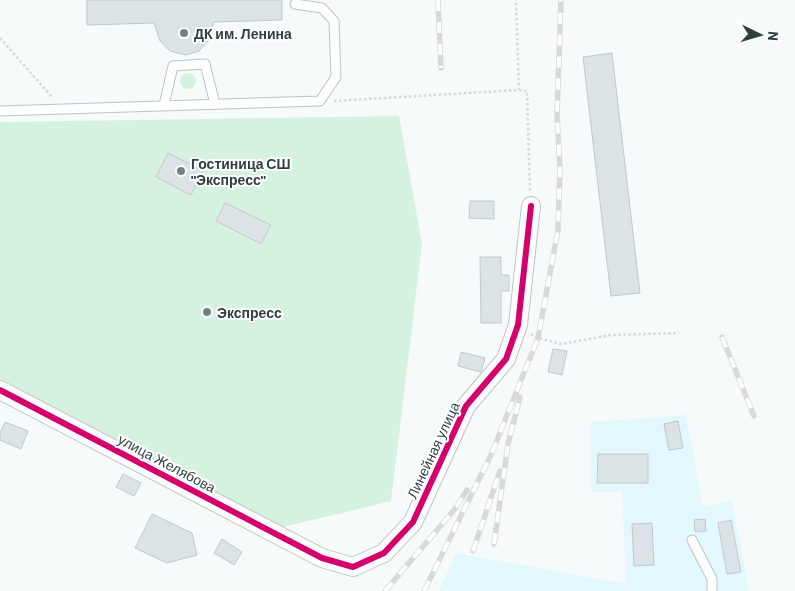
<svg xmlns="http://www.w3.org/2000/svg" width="795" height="591" font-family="Barlow,sans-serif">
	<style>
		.built { fill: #e2f8fc }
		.green { fill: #d5f1e0 }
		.building { fill: #dbe3e6; stroke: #c1c8cc }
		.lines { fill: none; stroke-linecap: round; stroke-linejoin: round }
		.service-casing { stroke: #bcc4c6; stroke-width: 11 }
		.minor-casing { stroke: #bcc4c6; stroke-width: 20 }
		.path { stroke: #d7d9d9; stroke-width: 2.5; stroke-dasharray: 2.5 2.5; stroke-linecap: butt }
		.service { stroke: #fefefe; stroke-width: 9 }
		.minor { stroke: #fefefe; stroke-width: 18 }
		.rail-casing { stroke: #d8dada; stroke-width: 5.5 }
		.rail { stroke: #fff; stroke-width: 4; stroke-dasharray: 11; stroke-linecap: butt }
		.cycleway-casing { stroke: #fff; stroke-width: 9 }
		.cycleway { stroke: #d6006c; stroke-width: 6 }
		.poi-dot { fill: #758082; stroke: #fff; stroke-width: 2 }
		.labels { text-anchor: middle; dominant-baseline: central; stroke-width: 4; stroke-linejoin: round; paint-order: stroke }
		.poi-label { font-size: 14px; font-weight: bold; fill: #303f41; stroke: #fff; text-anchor: start }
		.street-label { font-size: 14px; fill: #303f41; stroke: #fff }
	</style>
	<rect width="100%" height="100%" fill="#f6fafa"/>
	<path class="built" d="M686,415L703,507L732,500L749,591H439L456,553L626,584L622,492H591V422Z"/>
	<path class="green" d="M180 81a8 8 0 1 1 16 0a8 8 0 1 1-16 0Z
		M399,116L422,244L391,501L279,528L0,379V122Z"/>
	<path class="building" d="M87,0H282V20L214,22L209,40L199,51L185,55L170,51L160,41L154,23L87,25Z
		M612,53L640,293L611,296L583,57Z
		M168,153L203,171L191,195L156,177Z
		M470,201H494V219L469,218Z
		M225,203L271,225L261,244L216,221Z
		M480,257H501V275H509V291H501V323H481Z
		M553,349L567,351L562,375L548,372Z
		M461,352L485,358L481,372L458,366Z
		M678,421L683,448L669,450L664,424Z
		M5,422L28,431L21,449L0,440V433Z
		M598,454H648V483H597Z
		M123,474L141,483L134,496L116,487Z
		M152,514L192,533L197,555L167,563L135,548Z
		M705,519L706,531L695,532L694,520Z
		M731,520L741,572L727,574L718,523Z
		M652,523L654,565L634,566L632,524Z
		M222,539L242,552L234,565L214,553Z"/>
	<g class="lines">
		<g class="service-casing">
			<path id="service" d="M164,105L173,66L205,64L215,104
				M0,111L320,101L336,77L334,21L322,8L295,4
				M692,540L712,579V591"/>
		</g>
		<g class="minor-casing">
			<path id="minor" d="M0,390L322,558L353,567L384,553L413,522L466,406L506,359L518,325L531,206"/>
		</g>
		<path class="path" d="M0,38L52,97
			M519,90L527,91L530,191
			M334,101L519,90L516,0
			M531,334L538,338L561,344L611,335L679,333"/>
		<use href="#service" class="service"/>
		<use href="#minor" class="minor"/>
		<g class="rail-casing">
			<path id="rail" d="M438,0L441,68
				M722,337L754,416
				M494,544L508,444L520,397
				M473,551L500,471
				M385,591L455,509L467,490
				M424,591L491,455L538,338L558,230L560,169L557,115L561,0"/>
		</g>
		<use href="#rail" class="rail"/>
		<g class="cycleway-casing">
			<path id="cycleway" d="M0,390L322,558L353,567L384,553L413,522L466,406L506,359L518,325L531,206"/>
		</g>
		<use href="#cycleway" class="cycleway"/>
	</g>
	<g class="poi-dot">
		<circle cx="184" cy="33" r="5"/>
		<circle cx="181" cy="171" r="5"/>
		<circle cx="207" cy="312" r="5"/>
	</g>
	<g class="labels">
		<g class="poi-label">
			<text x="194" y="33">ДК им. Ленина</text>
			<text x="191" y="163">Гостиница СШ<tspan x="191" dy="16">"Экспресс"</tspan></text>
			<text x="217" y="312">Экспресс</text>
		</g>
		<g class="street-label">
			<text transform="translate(433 450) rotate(-65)">Линейная улица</text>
			<text transform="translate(167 463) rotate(28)">улица Желябова</text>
		</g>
	</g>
	<g transform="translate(760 35) rotate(95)" stroke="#ffffff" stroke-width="4" paint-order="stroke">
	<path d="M0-4L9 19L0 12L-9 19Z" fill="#303f41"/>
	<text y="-8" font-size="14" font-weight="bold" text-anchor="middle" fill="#303f41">N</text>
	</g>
</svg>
